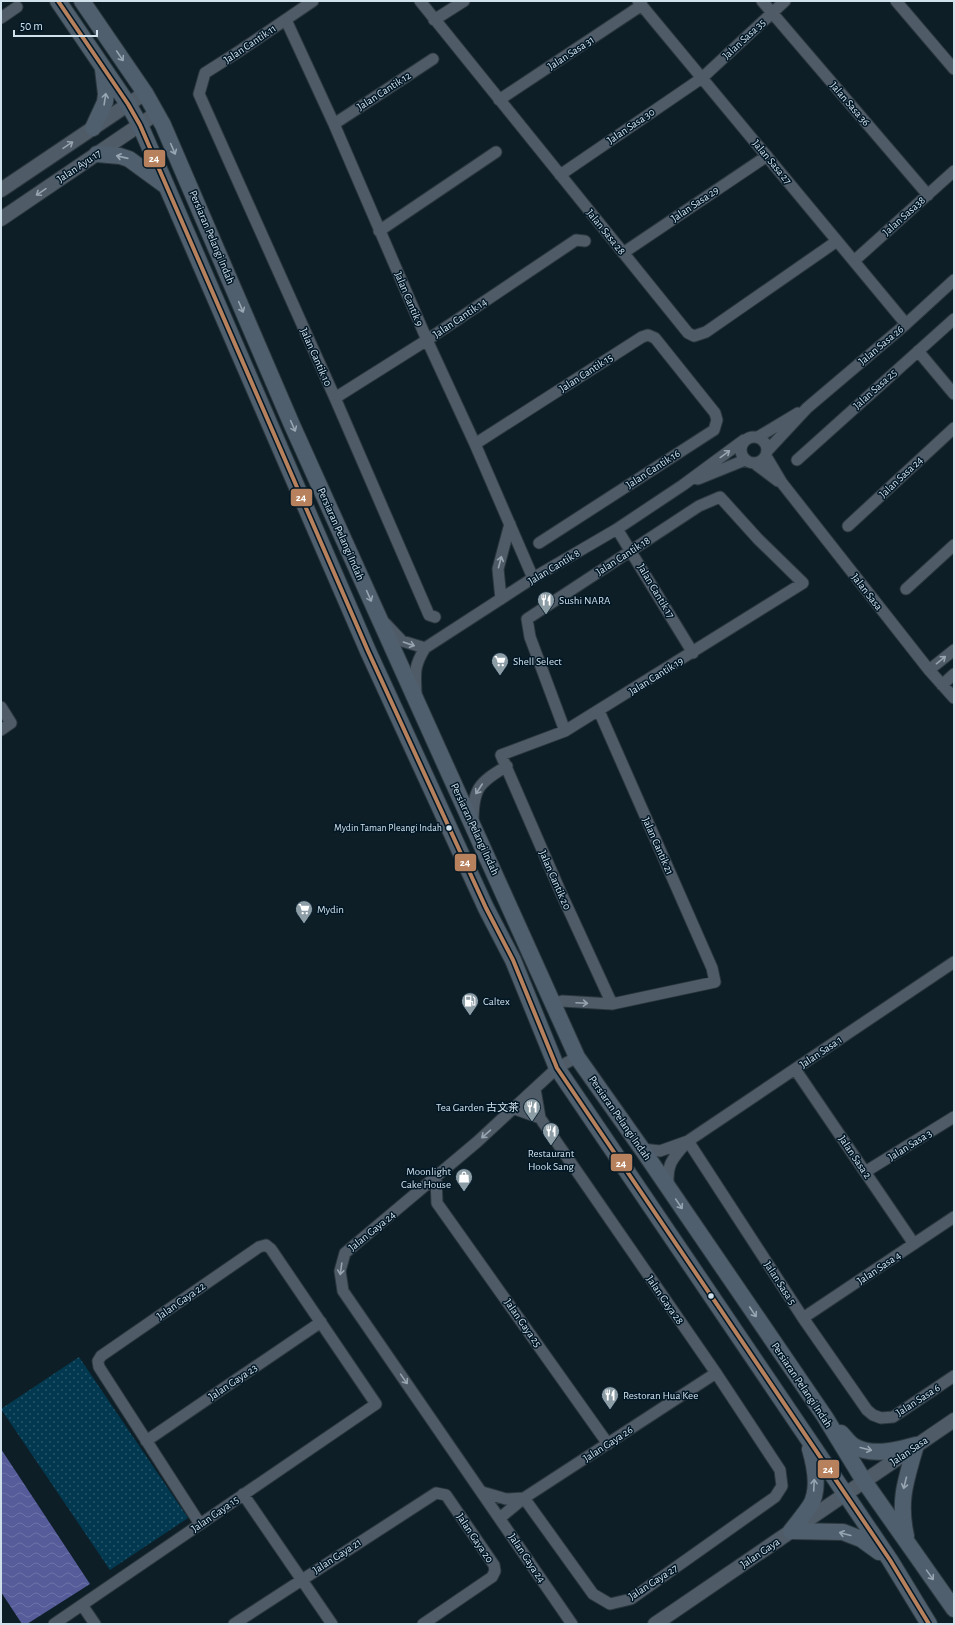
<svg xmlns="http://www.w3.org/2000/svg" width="955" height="1625" font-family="'Alegreya Sans','Noto Sans SC',sans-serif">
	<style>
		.grass { fill: url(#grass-dots) }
		.water { fill: url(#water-waves) }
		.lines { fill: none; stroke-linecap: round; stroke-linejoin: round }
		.minor-casing { stroke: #2b383f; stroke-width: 13 }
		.tertiary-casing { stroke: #2b383f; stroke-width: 16 }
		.secondary-casing { stroke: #2b383f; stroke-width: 18 }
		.minor { stroke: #505b68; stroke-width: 11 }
		.tertiary { stroke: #505b68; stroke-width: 14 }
		.secondary { stroke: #505f6d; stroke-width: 16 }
		.bus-1-casing { stroke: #001726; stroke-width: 7 }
		.bus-1 { stroke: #b6815c; stroke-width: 4 }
		.oneway { stroke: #97a6b2 }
		.oneway2 { stroke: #97a5b0 }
		.bus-dot { fill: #d1e1eb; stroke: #001726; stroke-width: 1.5 }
		.labels { text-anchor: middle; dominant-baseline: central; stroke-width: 3; stroke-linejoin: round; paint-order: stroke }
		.bus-label { font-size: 10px; fill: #d1e1eb; stroke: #001726; text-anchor: end }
		.street-label { font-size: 11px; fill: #d1e1eb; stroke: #001726 }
		.poi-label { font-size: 11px; fill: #d1e1eb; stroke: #001726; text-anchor: start }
		.line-badge { stroke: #001726; stroke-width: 1.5 }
		.badge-label { font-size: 11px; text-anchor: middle; font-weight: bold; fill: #fff }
	</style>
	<defs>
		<pattern id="grass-dots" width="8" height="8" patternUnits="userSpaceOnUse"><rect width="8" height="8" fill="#023950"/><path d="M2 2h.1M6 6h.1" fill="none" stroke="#265569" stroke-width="1.8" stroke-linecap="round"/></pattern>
		<pattern id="water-waves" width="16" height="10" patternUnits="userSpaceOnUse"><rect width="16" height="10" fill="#555c99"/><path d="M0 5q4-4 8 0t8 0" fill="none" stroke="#6c73a7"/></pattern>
	</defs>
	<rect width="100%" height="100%" fill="#0e1e26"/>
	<path class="grass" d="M79,1357L188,1518L110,1570L1,1409Z"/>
	<path class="water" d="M1,1449L90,1584L27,1624H22L1,1592Z"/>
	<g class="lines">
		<g class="minor-casing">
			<path id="minor" d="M313,1L238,52L205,73L199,94L335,398L426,608L429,615L435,617
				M420,1L688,333L694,336L706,332L837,241
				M638,1L906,324
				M762,1L928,195
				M896,1L954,69
				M1,18L17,7
				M286,20L334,124L427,340L475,444L533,578
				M434,20L464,1
				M499,100L642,5
				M334,124L433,59
				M560,175L702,78L785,1
				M379,231L496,152
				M623,253L767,156
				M854,261L954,171
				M918,351L954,394
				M335,398L427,340L576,240L585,241
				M741 450a13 13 0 1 1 26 0a13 13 0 1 1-26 0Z
				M758,437L798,413
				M475,444L642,337L648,335L655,338L715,413L717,420L714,430L539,543
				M767,451L807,408L906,324L954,280
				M766,456L782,483L929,670L954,698
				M797,460L954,319
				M754,463L778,481
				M698,479L745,460
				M848,526L954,428
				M617,529L693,653
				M906,589L954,545
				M501,599L498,569L510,524
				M385,623L402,641L425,648
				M929,670L954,650
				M942,685L954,674
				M416,693C415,672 414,666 425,648L533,578L617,529L683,485L744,440
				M1,707L11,723L1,730
				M565,731L530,637L527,619L699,506L720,497L758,539L803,583L565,731L501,755L561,893L612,1004
				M473,822C473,789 478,783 507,766
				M553,1005L562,1001L612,1004L715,982L712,968L599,711
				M795,1069L914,1244
				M515,1109L540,1118
				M688,1141L803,1318L867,1410L873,1415L881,1418L893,1417L954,1376
				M642,1149L660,1151L688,1141L954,962
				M865,1172L954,1117
				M436,1177L437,1203L608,1444
				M668,1188C667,1164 671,1160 686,1143
				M803,1318L954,1217
				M146,1441L321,1322
				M482,1492L506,1499L524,1498
				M243,1494L332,1624
				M524,1498L593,1594L610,1604L631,1599L775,1497L782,1486L780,1470L716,1373L540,1118L535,1089
				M501,1517L524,1498L716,1373
				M82,1605L95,1624
				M54,1624L376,1404L271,1249L266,1245L259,1247L101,1356L98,1361L99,1367L200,1524
				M234,1624L436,1493L446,1495L494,1565L495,1571L492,1577L423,1624
				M572,1624L343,1291L340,1271L345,1253L477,1142L557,1068L577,1057"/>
		</g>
		<g class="tertiary-casing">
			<path id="tertiary" d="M1,190L145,93
				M1,219L157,113
				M655,1624L954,1420"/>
		</g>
		<g class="secondary-casing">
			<path id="secondary" d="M58,1L128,104L140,125L368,651L486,908L513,960L557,1068L890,1560L929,1624
				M82,1L145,93L163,125L292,425L577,1057L642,1149L825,1417L864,1481L954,1609
				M93,128L105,102L106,94L103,69
				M97,154L120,156L129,159L166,186
				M841,1433C845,1437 849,1443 854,1446C872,1457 898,1450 916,1445
				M791,1531L843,1532L861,1539L879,1552
				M791,1531C797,1523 804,1515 810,1506C820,1490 815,1466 810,1449
				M906,1536C898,1500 906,1480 916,1445"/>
		</g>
		<use href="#minor" class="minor"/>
		<use href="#tertiary" class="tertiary"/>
		<use href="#secondary" class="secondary"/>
		<g class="bus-1-casing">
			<path id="bus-1" d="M58,1L128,104L140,125L368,651L486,908L513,960L557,1068L890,1560L929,1624"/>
		</g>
		<use href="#bus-1" class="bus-1"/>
	</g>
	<defs><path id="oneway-shaft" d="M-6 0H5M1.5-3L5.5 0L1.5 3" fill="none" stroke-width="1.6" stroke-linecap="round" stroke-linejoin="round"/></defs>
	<g class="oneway">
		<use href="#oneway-shaft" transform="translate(120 56) rotate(56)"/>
		<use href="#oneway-shaft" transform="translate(105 99) rotate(-81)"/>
		<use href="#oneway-shaft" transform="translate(173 149) rotate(67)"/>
		<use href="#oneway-shaft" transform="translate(122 157) rotate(-167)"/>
		<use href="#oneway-shaft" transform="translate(241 307) rotate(67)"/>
		<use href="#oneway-shaft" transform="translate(293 426) rotate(66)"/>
		<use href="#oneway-shaft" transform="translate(369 596) rotate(66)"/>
		<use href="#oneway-shaft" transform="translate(679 1204) rotate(56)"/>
		<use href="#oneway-shaft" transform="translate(753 1312) rotate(56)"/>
		<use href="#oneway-shaft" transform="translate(866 1449) rotate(14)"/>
		<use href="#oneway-shaft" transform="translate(905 1483) rotate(104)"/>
		<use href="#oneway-shaft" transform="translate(814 1485) rotate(-87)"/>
		<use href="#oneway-shaft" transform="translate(845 1534) rotate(-165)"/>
		<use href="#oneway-shaft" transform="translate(930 1575) rotate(55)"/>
	</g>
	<g class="oneway2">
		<use href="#oneway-shaft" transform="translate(68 145) rotate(-34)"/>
		<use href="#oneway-shaft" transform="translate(41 192) rotate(146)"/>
		<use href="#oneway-shaft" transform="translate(725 454) rotate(-36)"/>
		<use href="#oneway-shaft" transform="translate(500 562) rotate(-75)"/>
		<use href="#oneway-shaft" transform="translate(409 644) rotate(19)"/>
		<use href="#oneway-shaft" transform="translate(941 660) rotate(-39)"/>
		<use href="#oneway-shaft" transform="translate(479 789) rotate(123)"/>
		<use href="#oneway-shaft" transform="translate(582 1003) rotate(3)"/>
		<use href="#oneway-shaft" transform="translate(486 1134) rotate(139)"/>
		<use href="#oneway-shaft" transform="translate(341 1269) rotate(98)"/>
		<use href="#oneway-shaft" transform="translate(404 1379) rotate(55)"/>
	</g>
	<defs>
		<g id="restaurant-pin" transform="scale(0.9)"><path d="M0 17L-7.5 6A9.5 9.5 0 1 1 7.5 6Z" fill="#8d9da6" stroke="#001726"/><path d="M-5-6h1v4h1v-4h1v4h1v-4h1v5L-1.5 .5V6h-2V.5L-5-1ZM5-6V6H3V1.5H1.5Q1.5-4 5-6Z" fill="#fff"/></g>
		<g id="supermarket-pin" transform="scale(0.9)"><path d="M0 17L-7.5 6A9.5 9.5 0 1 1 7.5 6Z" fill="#8d9da6" stroke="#001726"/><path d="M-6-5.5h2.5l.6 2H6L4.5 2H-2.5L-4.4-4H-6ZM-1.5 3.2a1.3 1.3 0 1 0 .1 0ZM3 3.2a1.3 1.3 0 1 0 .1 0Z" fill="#fff"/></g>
		<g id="fuel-pin" transform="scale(0.9)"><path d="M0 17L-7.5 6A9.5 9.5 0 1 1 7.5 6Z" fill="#8d9da6" stroke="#001726"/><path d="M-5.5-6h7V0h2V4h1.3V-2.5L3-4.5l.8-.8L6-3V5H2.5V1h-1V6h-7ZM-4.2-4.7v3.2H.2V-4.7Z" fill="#fff"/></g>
		<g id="shop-pin" transform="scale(0.9)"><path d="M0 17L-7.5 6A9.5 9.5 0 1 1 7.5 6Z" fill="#8d9da6" stroke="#001726"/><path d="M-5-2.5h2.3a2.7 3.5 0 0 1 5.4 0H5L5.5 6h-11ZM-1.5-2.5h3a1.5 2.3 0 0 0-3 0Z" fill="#fff"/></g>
	</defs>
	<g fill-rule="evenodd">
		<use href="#restaurant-pin" x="546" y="600"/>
		<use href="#supermarket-pin" x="500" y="661"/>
		<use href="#supermarket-pin" x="304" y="909"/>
		<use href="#fuel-pin" x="470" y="1001"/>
		<use href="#restaurant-pin" x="532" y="1107"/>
		<use href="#restaurant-pin" x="551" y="1131"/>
		<use href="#shop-pin" x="464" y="1177"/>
		<use href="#restaurant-pin" x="610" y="1395"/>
	</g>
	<g class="bus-dot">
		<circle cx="449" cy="828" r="3.5"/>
		<circle cx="711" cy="1296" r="3.5"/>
	</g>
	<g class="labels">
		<g class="bus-label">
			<text x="442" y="828">Mydin Taman Pleangi Indah</text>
		</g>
		<g class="street-label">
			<text transform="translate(744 39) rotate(-43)">Jalan Sasa 35</text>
			<text transform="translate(250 44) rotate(-34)">Jalan Cantik 11</text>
			<text transform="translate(571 53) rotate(-33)">Jalan Sasa 31</text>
			<text transform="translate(384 91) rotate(-33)">Jalan Cantik 12</text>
			<text transform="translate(850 104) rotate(49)">Jalan Sasa 36</text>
			<text transform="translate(631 126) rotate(-34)">Jalan Sasa 30</text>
			<text transform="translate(772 162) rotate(50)">Jalan Sasa 27</text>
			<text transform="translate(79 166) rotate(-34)">Jalan Ayu 17</text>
			<text transform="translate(695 204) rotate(-34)">Jalan Sasa 29</text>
			<text transform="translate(904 216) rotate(-42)">Jalan Sasa38</text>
			<text transform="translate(606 232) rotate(51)">Jalan Sasa 28</text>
			<text transform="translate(212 237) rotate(67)">Persiaran Pelangi Indah</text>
			<text transform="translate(409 299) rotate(67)">Jalan Cantik 9</text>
			<text transform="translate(460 318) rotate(-34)">Jalan Cantik 14</text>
			<text transform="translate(881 345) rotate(-40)">Jalan Sasa 26</text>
			<text transform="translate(316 357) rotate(66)">Jalan Cantik 10</text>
			<text transform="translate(586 373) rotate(-33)">Jalan Cantik 15</text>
			<text transform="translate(875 389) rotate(-42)">Jalan Sasa 25</text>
			<text transform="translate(653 469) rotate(-33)">Jalan Cantik 16</text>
			<text transform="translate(901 477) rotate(-43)">Jalan Sasa 24</text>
			<text transform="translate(341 534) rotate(66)">Persiaran Pelangi Indah</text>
			<text transform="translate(623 556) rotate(-33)">Jalan Cantik 18</text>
			<text transform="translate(554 567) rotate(-31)">Jalan Cantik 8</text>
			<text transform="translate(656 591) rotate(59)">Jalan Cantik 17</text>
			<text transform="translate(867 592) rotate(52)">Jalan Sasa</text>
			<text transform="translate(656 676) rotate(-32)">Jalan Cantik 19</text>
			<text transform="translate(475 829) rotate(65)">Persiaran Pelangi Indah</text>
			<text transform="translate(658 846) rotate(66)">Jalan Cantik 21</text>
			<text transform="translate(555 880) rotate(66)">Jalan Cantik 20</text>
			<text transform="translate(821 1052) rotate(-34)">Jalan Sasa 1</text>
			<text transform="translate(620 1118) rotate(55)">Persiaran Pelangi Indah</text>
			<text transform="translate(910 1145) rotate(-32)">Jalan Sasa 3</text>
			<text transform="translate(855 1157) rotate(56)">Jalan Sasa 2</text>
			<text transform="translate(372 1231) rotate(-39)">Jalan Gaya 24</text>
			<text transform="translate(879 1268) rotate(-34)">Jalan Sasa 4</text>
			<text transform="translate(780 1283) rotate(57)">Jalan Sasa 5</text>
			<text transform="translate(665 1300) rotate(55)">Jalan Gaya 28</text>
			<text transform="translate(181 1301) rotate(-35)">Jalan Gaya 22</text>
			<text transform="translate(523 1323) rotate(55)">Jalan Gaya 25</text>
			<text transform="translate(233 1382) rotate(-34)">Jalan Gaya 23</text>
			<text transform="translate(802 1385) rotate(56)">Persiaran Pelangi Indah</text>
			<text transform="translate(918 1400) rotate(-33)">Jalan Sasa 6</text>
			<text transform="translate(608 1444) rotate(-33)">Jalan Gaya 26</text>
			<text transform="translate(909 1451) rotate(-34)">Jalan Sasa</text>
			<text transform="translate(215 1514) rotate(-35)">Jalan Gaya 15</text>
			<text transform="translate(475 1538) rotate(56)">Jalan Gaya 20</text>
			<text transform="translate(760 1553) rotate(-34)">Jalan Gaya</text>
			<text transform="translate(337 1556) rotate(-33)">Jalan Gaya 21</text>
			<text transform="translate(527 1558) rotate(56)">Jalan Gaya 24</text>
			<text transform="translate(653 1582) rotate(-33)">Jalan Gaya 27</text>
		</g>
		<g class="poi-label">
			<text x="559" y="600">Sushi NARA</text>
			<text x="513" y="661">Shell Select</text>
			<text x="317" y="909">Mydin</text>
			<text x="483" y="1001">Caltex</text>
			<text x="519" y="1107" text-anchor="end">Tea Garden 古文茶</text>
			<text x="551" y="1153" text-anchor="middle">Restaurant<tspan x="551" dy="13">Hook Sang</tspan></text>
			<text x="451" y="1171" text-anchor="end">Moonlight<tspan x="451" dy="13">Cake House</tspan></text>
			<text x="623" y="1395">Restoran Hua Kee</text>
		</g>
	</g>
	<g class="line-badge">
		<rect x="143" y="149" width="23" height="19" rx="4" fill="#b6815c"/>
		<rect x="290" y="488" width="23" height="19" rx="4" fill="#b6815c"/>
		<rect x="454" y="853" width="23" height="19" rx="4" fill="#b6815c"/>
		<rect x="610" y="1153" width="23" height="19" rx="4" fill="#b6815c"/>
		<rect x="817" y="1459" width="23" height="20" rx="4" fill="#b6815c"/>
	</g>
	<g class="badge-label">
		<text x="154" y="162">24</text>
		<text x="301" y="501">24</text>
		<text x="465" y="866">24</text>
		<text x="621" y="1167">24</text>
		<text x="828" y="1473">24</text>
	</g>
	<rect width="955" height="1625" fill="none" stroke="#d1e1eb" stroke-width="4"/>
	<path d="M14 30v6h83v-6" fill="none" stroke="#d1e1eb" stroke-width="2"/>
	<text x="20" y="30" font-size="12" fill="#d1e1eb" stroke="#001726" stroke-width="3" paint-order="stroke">50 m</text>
</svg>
